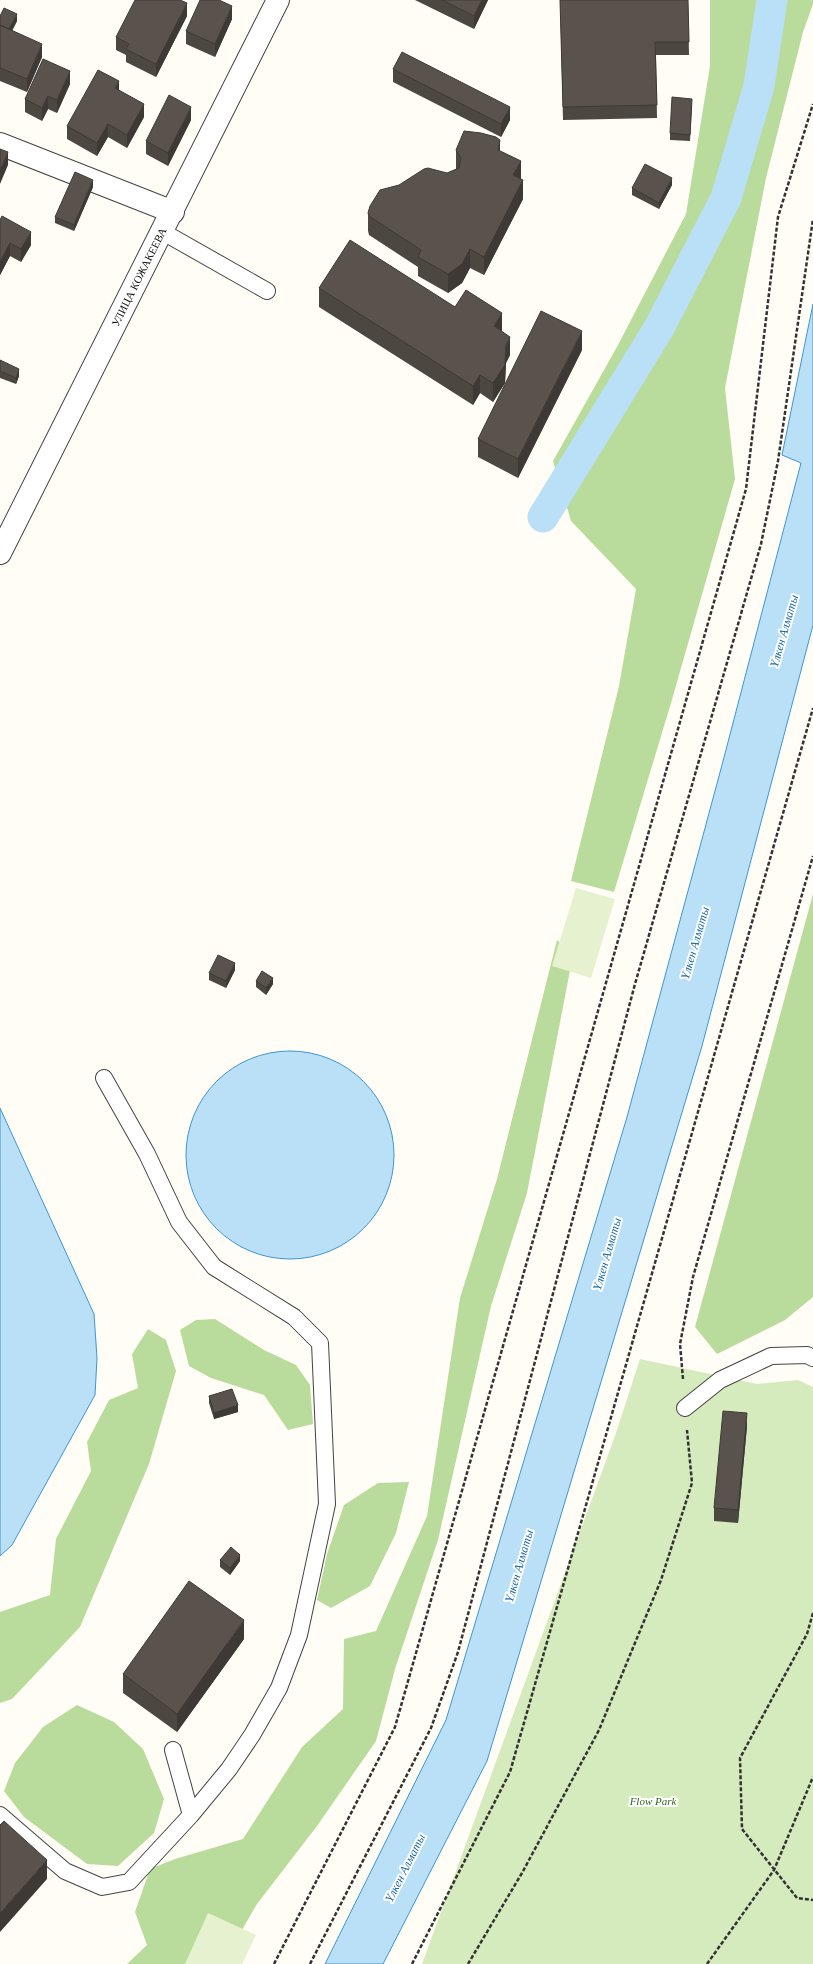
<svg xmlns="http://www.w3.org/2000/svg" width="813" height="1964" font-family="'Times New Roman',serif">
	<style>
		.green { fill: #d5ebbd }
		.forest { fill: #b9dc9c }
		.pitch { fill: #e6f2cf }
		.water { fill: #b9e0f7; stroke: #3f96cf }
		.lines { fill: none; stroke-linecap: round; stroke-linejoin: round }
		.canal { stroke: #b9e0f7; stroke-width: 31 }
		.service-casing { stroke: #444; stroke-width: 18 }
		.minor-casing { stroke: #444; stroke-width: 24 }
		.tertiary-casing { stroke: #444; stroke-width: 24 }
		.path { stroke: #333; stroke-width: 2.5; stroke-dasharray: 4 2; stroke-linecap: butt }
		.service { stroke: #fff; stroke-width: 16 }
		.minor { stroke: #fff; stroke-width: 22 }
		.tertiary { stroke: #fff; stroke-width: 22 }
		.wall { fill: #4d4742 }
		.shaded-wall { fill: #3f3936 }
		.building { fill: #5a524d; stroke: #3f3936 }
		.labels { text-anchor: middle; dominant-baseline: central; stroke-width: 4; stroke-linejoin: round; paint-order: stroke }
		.street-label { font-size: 11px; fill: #111; stroke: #fff }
		.park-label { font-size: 11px; font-style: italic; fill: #2f6b1f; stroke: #fff }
		.water-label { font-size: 12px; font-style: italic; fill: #1768a6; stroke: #fff }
	</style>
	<rect width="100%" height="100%" fill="#fffdf5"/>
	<path class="green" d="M640,1359L757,1384L798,1380L813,1387V1964H422L615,1436Z"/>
	<path class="forest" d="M710,0H813V4L803,32L766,178L725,388L735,479L671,703L614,892L571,881L619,686L636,589L571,521L553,461L618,345L686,214L710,66Z
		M813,894V1297L785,1320L717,1354L695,1327Z
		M557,940L573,955L527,1193L491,1306L438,1540L395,1669L376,1741L317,1826L257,1904L222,1964H127L147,1945L135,1912L150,1869L175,1859L243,1839L302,1747L343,1709L344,1639L376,1631L427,1516L460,1298L497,1179Z
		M215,1319L264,1350L296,1365L310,1385L313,1424L288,1430L264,1395L211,1378L189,1366L180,1330L196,1320Z
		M148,1329L166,1340L176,1371L149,1464L80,1627L12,1699L0,1703V1612L50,1595L56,1539L91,1471L87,1442L109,1400L138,1388L132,1354Z
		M409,1482L396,1533L370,1586L331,1608L317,1600L327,1554L344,1505L378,1483Z
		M77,1705L114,1722L143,1749L164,1799L154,1833L118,1866L87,1864L24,1817L4,1791L15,1763L43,1727Z"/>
	<path class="pitch" d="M576,888L615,899L591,978L552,966Z
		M208,1913L256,1935L242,1964H185Z"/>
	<path class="water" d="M813,304V625L702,1046L487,1761L383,1964H325L446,1720L627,1117L722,765L801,463L782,455Z
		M186 1155a104 104 0 1 1 208 0a104 104 0 1 1-208 0Z
		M0,1108L94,1314L97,1358L95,1395L12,1545L0,1556Z"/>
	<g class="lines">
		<path class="canal" d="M543,517L659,328L726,198L759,86L772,0"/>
		<g class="service-casing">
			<path id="service" d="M163,232L267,291
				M685,1408L720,1380L771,1356L807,1355L813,1358
				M173,1750L191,1815
				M0,1815L65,1871L102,1887L129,1882L191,1815L229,1769L252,1735L279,1688L299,1635L327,1504L320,1343L294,1317L214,1267L179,1222L147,1154L104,1078"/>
		</g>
		<g class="minor-casing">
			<path id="minor" d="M0,144L173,212"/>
		</g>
		<g class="tertiary-casing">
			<g id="tertiary">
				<path id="s1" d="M0,553L278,0"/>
			</g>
		</g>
		<path class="path" d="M683,1379L680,1344L693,1277L813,856
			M813,1613L807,1634L740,1758L742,1829L797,1898L813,1900
			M274,1964L395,1727L746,489L778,217L813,104
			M310,1964L431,1728L458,1652L635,984L761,544L778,461L813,219
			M412,1964L510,1772L813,708
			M468,1964L522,1873L599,1730L661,1580L692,1483L687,1430
			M707,1964L774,1870L813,1777"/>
		<use href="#service" class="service"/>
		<use href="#minor" class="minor"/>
		<use href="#tertiary" class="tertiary"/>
	</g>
	<path class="wall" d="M415,0H488L474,29Z
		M560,0H688L689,55H656L657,118L563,120Z
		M0,16L17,21L12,31L42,57L27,92L0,81Z
		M187,16L156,77L126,62V55L116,50V37Z
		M232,19L215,57L186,44V31Z
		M393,69L510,120L501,137L393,82Z
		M70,84L57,113L48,109L42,121L25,112V99Z
		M119,90L144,117L127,148L108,137L97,156L67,139V126Z
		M692,105L690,141L670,140V133Z
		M191,120L168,166L146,154V141Z
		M456,150L500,151L521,179L523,199L484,275L470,268L462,283L448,293L418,276V267L369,235L368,231V213L456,169Z
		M672,185L659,209L632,195V188Z
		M93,187L74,231L55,223V217Z
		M0,220L31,245L21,262L10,256L0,275Z
		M319,288L455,307L502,332L510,355L506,363L505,383L493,402L480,393L473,405L319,307Z
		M582,350L518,478L478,457V439Z
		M0,360L19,376L16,384L0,378Z
		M235,970L226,988L209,980V973Z
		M256,981L273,984L266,995L256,987Z
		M209,1396L238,1412L214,1419L209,1403Z
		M747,1426L738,1523L714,1521V1508Z
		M220,1560L240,1561L230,1575L220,1567Z
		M244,1639L177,1732L123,1693V1674Z"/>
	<path class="shaded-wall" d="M482,0H488L474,29V16Z
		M187,3V16L156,77V64Z
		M232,6V19L215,57V44Z
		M17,14V21L8,38V31Z
		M42,44V57L27,92V79Z
		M70,71V84L57,113V100Z
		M119,81V94L115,88Z
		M48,96V109L42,121V108Z
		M144,104V117L127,148V135Z
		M191,107V120L168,166V153Z
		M510,107V120L501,137V124Z
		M108,124V137L97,156V143Z
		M500,140V159L498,150Z
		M8,152V165L0,184V171Z
		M521,161V179L513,175Z
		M672,178V185L659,209V203Z
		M93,180V187L74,231V225Z
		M523,180V199L484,275V257Z
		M31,232V245L21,262V249Z
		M10,243V256L0,275V262Z
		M470,249V268L462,283L448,293V274Z
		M502,313V332L494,326Z
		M582,331V350L518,478V459Z
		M510,337V355L506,363L505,383L493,402V383L506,345Z
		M19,369V376L16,384V378Z
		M480,375V393L473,405V386Z
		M235,963V970L226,988V981Z
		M273,978V984L266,995V988Z
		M238,1405V1412L214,1419V1413Z
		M747,1413V1426L738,1523V1510Z
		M240,1555V1561L230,1575V1568Z
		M244,1620V1639L177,1732V1714Z
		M47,1860V1879L0,1932V1913Z"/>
	<path class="building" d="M135,0H180L187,3L156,64L126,49L129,44L116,37Z
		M200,0H219L232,6L215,44L186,31Z
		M442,0H482L474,16Z
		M560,0H688L689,42H655L657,105L563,107Z
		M4,8L17,14L9,29L0,25V16Z
		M0,25L42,44L27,79L0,68Z
		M402,52L510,107L501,124L393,69Z
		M43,59L70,71L57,100L48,96L42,108L25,99Z
		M98,70L119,81L115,88L144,104L127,135L108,124L97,143L67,126Z
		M169,95L191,107L168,153L146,141Z
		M672,97L692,99L690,135L670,133Z
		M464,131L481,133L496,137L500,140L498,150L521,161L513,175L523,180L484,257L470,249L462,264L448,274L418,257L421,250L369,216L368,213L370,206L380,190L399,185L424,169L428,168L447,173L459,168L461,158L456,150Z
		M0,149L8,152L0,171Z
		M645,164L672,178L659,203L632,188Z
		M75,172L93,180L74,225L55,217Z
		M2,216L31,232L21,249L10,243L0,262V220Z
		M350,240L455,307L466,290L502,313L494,326L510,337L506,345L505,365L493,383L480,375L473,386L319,288Z
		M541,311L582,331L518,459L478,439Z
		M0,360L19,369L16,378L0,371Z
		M218,955L235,963L226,981L209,973Z
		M262,971L273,978L266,988L256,981Z
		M232,1389L238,1405L214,1413L209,1396Z
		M723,1411L747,1413L738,1510L714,1508Z
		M231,1547L240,1555L230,1568L220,1560Z
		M189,1581L244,1620L177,1714L123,1674Z
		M4,1821L47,1860L0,1913V1825Z"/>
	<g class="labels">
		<g class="street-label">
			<text stroke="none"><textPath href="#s1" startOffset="309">УЛИЦА КОЖАКЕЕВА</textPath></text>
		</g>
		<g class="park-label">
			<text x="653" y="1801">Flow Park</text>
		</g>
		<g class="water-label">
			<text transform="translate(784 631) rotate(-74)">Үлкен Алматы</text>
			<text transform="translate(695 943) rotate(-74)">Үлкен Алматы</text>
			<text transform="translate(607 1254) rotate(-74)">Үлкен Алматы</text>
			<text transform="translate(519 1566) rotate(-74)">Үлкен Алматы</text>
			<text transform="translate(405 1868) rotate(-63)">Үлкен Алматы</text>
		</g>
	</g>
</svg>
